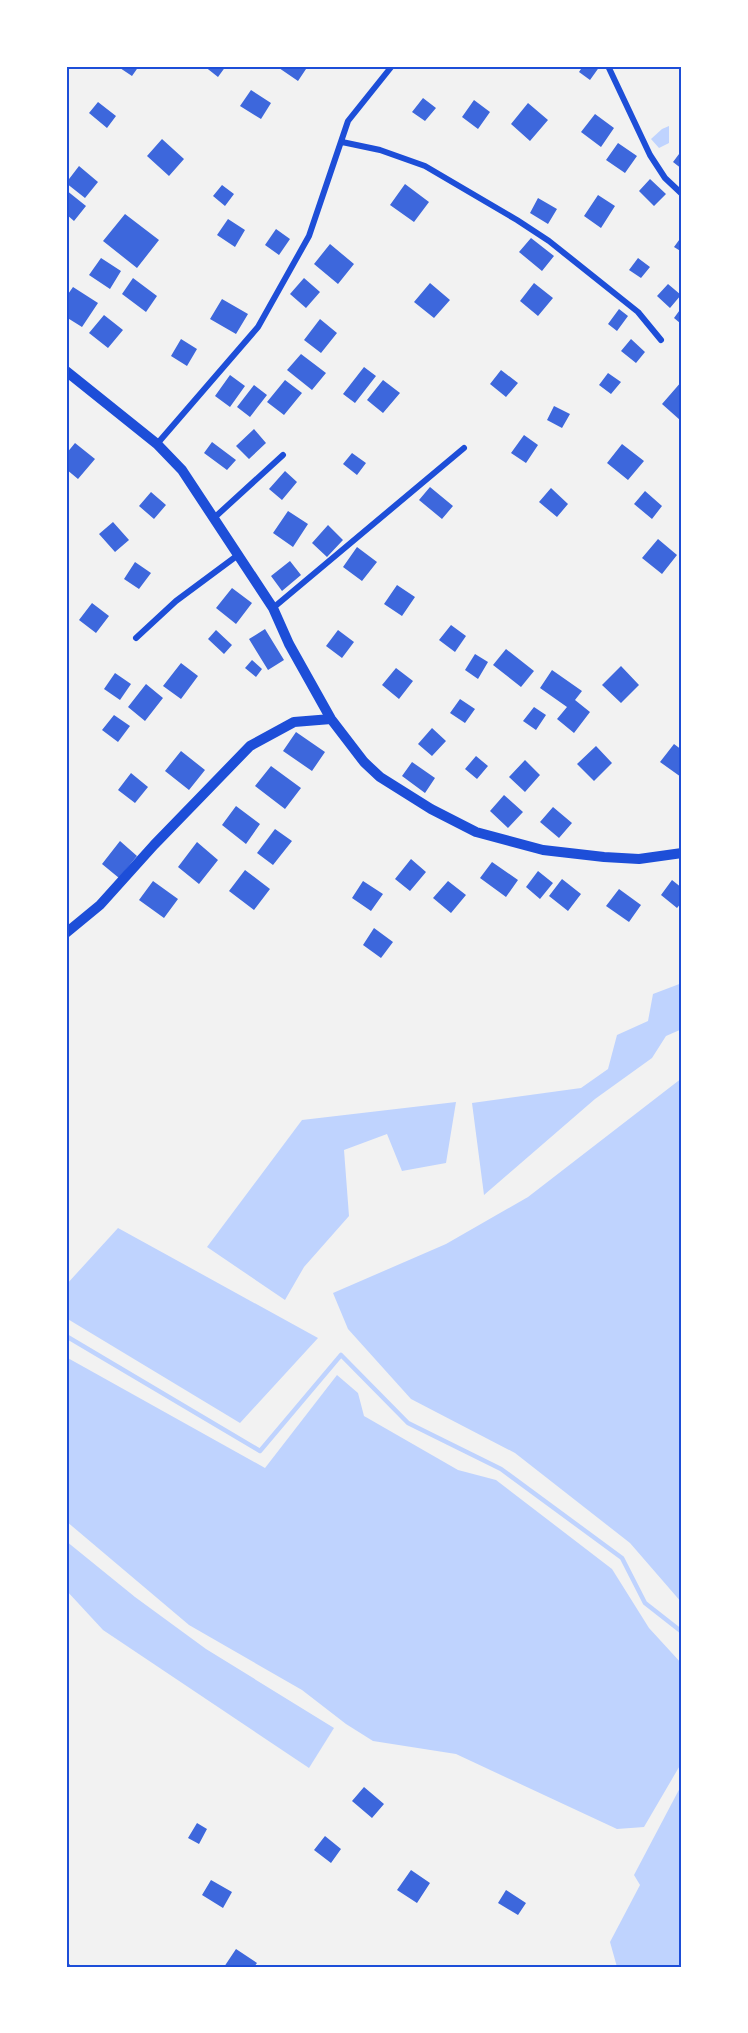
<svg xmlns="http://www.w3.org/2000/svg" width="748" height="2033" font-family="'DejaVu Sans',sans-serif">
	<style>
		.water { fill: #bfd3fe }
		.lines { fill: none; stroke-linecap: round; stroke-linejoin: round }
		.stream { stroke: #bfd3fe; stroke-width: 4.5 }
		.building { fill: #3d67dc }
		.minor { stroke: #1d4ed8; stroke-width: 6 }
		.secondary { stroke: #1d4ed8; stroke-width: 10 }
		.neatline { fill: none; stroke: #1d4ed8; stroke-width: 2 }
	</style>
	<rect width="100%" height="100%" fill="#f2f2f2"/>
	<path class="water" d="M669,126V143L659,148L651,139L662,129Z
		M682,983V1029L666,1036L652,1058L595,1099L484,1195L472,1103L581,1088L608,1069L617,1035L648,1021L653,994Z
		M682,1078V1603L630,1543L515,1453L411,1399L348,1329L333,1293L446,1244L528,1197Z
		M456,1102L446,1163L402,1171L387,1134L344,1150L349,1216L304,1267L285,1300L207,1247L302,1120Z
		M118,1228L318,1338L240,1423L66,1318V1285Z
		M66,1357L265,1468L337,1375L358,1393L364,1416L458,1470L496,1480L612,1569L649,1628L682,1664V1762L644,1827L617,1829L456,1754L373,1741L346,1724L302,1690L189,1625L66,1521Z
		M66,1541L135,1597L206,1649L334,1728L309,1768L103,1630L66,1590Z
		M682,1784V1967H617L610,1942L640,1885L634,1875Z"/>
	<g class="lines">
		<path class="stream" d="M66,1336L260,1451L341,1355L408,1423L501,1469L622,1558L645,1603L682,1632"/>
	</g>
	<path class="building" d="M117,66H139L132,76Z
		M204,66H226L218,77Z
		M280,66H308L298,81L279,68Z
		M583,66H600L590,80L579,72Z
		M251,90L271,103L261,119L240,106Z
		M423,98L436,108L425,121L412,112Z
		M474,100L490,112L478,129L462,117Z
		M98,102L116,116L107,128L89,113Z
		M528,103L548,120L530,141L511,124Z
		M595,114L614,128L601,147L581,132Z
		M162,139L184,159L169,176L147,156Z
		M618,143L637,156L625,173L606,160Z
		M682,150V169L673,162Z
		M79,166L98,182L85,198L66,183Z
		M650,179L666,194L654,206L639,191Z
		M405,184L429,202L414,222L390,205Z
		M222,185L234,194L225,206L213,196Z
		M66,190L86,206L74,221L66,214Z
		M598,195L615,206L601,228L584,216Z
		M538,198L557,209L548,224L530,213Z
		M125,214L159,240L137,268L103,241Z
		M228,219L245,230L235,247L217,235Z
		M276,229L290,239L279,255L265,245Z
		M682,236V252L674,247Z
		M531,238L554,256L542,271L519,252Z
		M330,244L354,264L338,284L314,264Z
		M101,258L121,271L110,289L89,275Z
		M638,258L650,267L641,278L629,270Z
		M133,278L157,296L146,312L122,294Z
		M304,278L320,292L306,308L290,294Z
		M430,283L450,300L434,318L414,302Z
		M534,283L553,298L538,316L520,301Z
		M668,284L681,295L670,308L657,296Z
		M73,287L98,303L82,327L66,317V297Z
		M222,299L248,314L236,334L210,319Z
		M682,307V321L680,323L674,318Z
		M619,309L628,316L617,331L608,324Z
		M104,315L123,330L108,348L89,333Z
		M320,319L337,333L321,353L304,340Z
		M181,339L197,349L187,366L171,356Z
		M631,339L645,352L636,363L621,351Z
		M301,354L326,373L312,390L287,370Z
		M364,367L376,376L355,403L343,394Z
		M501,370L518,383L506,397L490,384Z
		M608,373L621,382L611,394L599,385Z
		M230,375L245,386L230,407L215,396Z
		M285,380L302,393L284,415L267,402Z
		M383,380L400,393L383,413L367,400Z
		M682,381V417L680,420L662,404Z
		M254,385L267,395L250,417L237,407Z
		M554,406L570,414L562,428L547,420Z
		M254,429L266,443L249,459L236,446Z
		M524,435L538,445L526,463L511,453Z
		M212,442L236,460L227,470L204,453Z
		M75,443L95,459L78,479L66,469V454Z
		M622,444L644,461L628,480L607,463Z
		M352,453L366,463L357,475L343,464Z
		M285,471L297,482L282,500L269,489Z
		M430,487L453,506L442,519L419,500Z
		M551,488L568,504L557,517L539,502Z
		M645,491L662,506L652,519L634,504Z
		M151,492L166,505L154,519L139,506Z
		M288,511L308,524L293,547L273,533Z
		M113,522L129,540L115,552L99,534Z
		M328,525L343,540L327,557L312,543Z
		M658,539L677,555L662,574L642,558Z
		M357,547L377,562L362,581L343,567Z
		M290,561L301,575L282,591L271,576Z
		M135,562L151,573L139,589L124,579Z
		M397,585L415,597L402,616L384,604Z
		M232,588L252,603L236,624L216,608Z
		M92,603L109,616L96,633L79,620Z
		M451,625L466,636L455,652L439,640Z
		M265,629L284,660L268,670L249,639Z
		M216,630L232,645L224,654L208,639Z
		M338,630L354,642L342,658L326,646Z
		M506,649L534,671L521,687L493,665Z
		M475,654L488,662L478,679L465,670Z
		M252,660L262,669L256,677L245,668Z
		M181,663L198,676L181,699L163,686Z
		M621,666L639,685L621,703L602,685Z
		M396,668L413,681L399,699L382,685Z
		M552,670L582,691L575,700L590,712L574,733L557,719L567,707L540,688Z
		M115,673L131,684L120,700L104,689Z
		M146,684L163,698L145,721L128,707Z
		M460,699L475,709L465,723L450,713Z
		M534,707L546,715L536,730L523,721Z
		M114,715L130,726L118,742L102,730Z
		M432,728L446,741L432,756L418,744Z
		M296,732L325,752L312,771L283,751Z
		M674,744L682,750L681,777L660,762Z
		M596,746L612,763L594,781L577,764Z
		M181,751L205,770L189,790L165,771Z
		M476,756L488,766L477,779L465,769Z
		M525,760L540,775L525,792L509,777Z
		M412,762L435,778L425,793L402,776Z
		M271,766L301,788L285,809L255,786Z
		M131,773L148,787L135,803L118,790Z
		M504,795L523,812L508,828L490,811Z
		M236,806L260,824L246,844L222,825Z
		M553,807L572,823L559,838L540,822Z
		M275,829L292,841L273,865L257,853Z
		M120,841L137,856L119,878L102,864Z
		M197,842L218,860L199,884L178,867Z
		M411,859L426,872L410,891L395,879Z
		M492,862L518,880L506,897L480,878Z
		M245,870L270,889L254,910L229,891Z
		M538,871L553,883L540,899L526,887Z
		M562,879L581,894L568,911L549,896Z
		M672,880L682,888V902L677,908L661,895Z
		M153,881L178,899L164,918L139,900Z
		M363,881L383,894L371,911L352,898Z
		M448,881L466,895L451,913L433,898Z
		M619,889L641,905L629,922L606,906Z
		M374,928L393,942L381,958L363,945Z
		M364,1787L384,1804L372,1818L352,1801Z
		M197,1823L207,1829L199,1844L188,1838Z
		M325,1836L341,1849L331,1863L314,1850Z
		M411,1870L430,1883L417,1903L397,1890Z
		M211,1880L232,1892L223,1908L202,1895Z
		M506,1890L526,1903L518,1915L498,1903Z
		M236,1949L257,1963L254,1967H224Z"/>
	<g class="lines">
		<path class="minor" d="M608,66L650,155L665,178L682,194
			M342,142L380,150L425,166L517,220L549,241L638,312L661,340
			M157,444L258,327L309,236L348,121L392,66
			M214,518L283,455
			M273,608L464,448
			M136,638L176,601L238,555
			M66,1965L68,1967"/>
		<path class="secondary" d="M66,371L157,444L182,470L273,608L289,644L331,719L364,762L380,777L431,809L476,832L543,850L604,857L639,859L682,853
			M66,933L100,905L154,845L250,746L294,722L331,719"/>
	</g>
	<rect width="748" height="2033" fill="none" stroke="#ffffff" stroke-width="135"/>
	<rect x="68" y="68" width="612" height="1898" class="neatline"/>
</svg>
